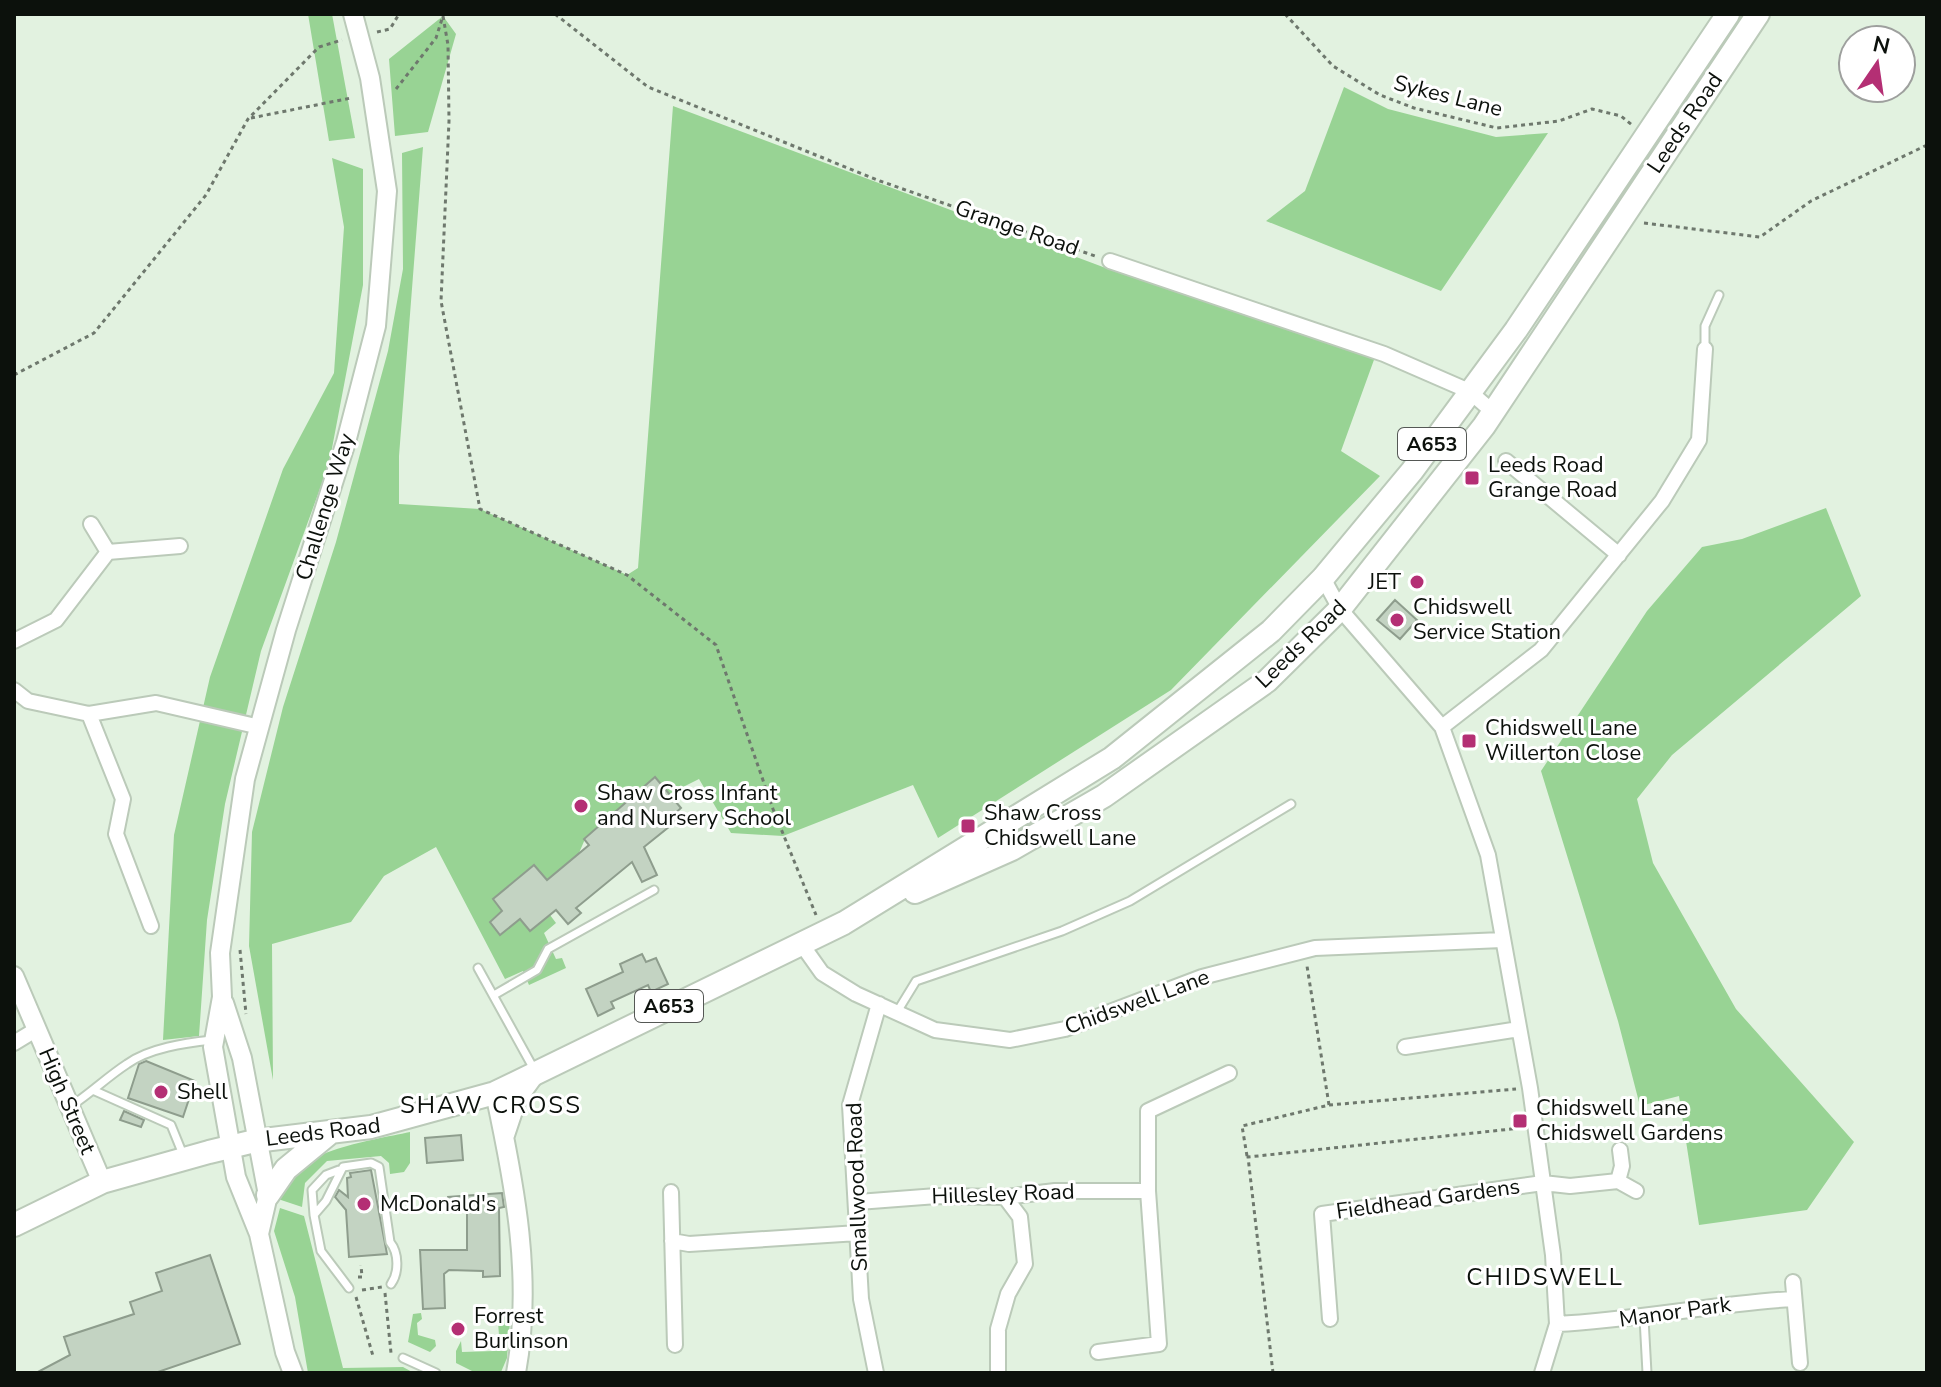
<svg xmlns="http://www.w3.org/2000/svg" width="1941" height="1387" font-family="'Nunito Sans',sans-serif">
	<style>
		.green { fill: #98d394 }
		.building { fill: #c3d3c2; stroke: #8e9d8d; stroke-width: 2 }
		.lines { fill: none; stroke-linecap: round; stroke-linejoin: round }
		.lane-casing { stroke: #bbcab9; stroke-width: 11 }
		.street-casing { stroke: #bbcab9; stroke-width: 18 }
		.secondary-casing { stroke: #bbcab9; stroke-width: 22 }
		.primary-casing { stroke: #bbcab9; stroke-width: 26 }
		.path { stroke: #6e786d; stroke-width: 3; stroke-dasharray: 4 4; stroke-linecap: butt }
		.lane { stroke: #fff; stroke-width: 7 }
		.street { stroke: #fff; stroke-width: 14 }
		.secondary { stroke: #fff; stroke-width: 18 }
		.primary { stroke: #fff; stroke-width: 22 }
		.poi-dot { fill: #b42f74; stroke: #fff; stroke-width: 3 }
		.labels { text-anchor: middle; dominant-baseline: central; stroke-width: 6; stroke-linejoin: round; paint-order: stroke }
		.shield { fill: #fff; stroke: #555855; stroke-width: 2 }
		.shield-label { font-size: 20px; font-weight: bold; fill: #0c110c }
		.street-label { font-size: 22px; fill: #0c110c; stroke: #fff }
		.poi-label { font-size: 22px; fill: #0c110c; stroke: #fff; text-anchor: start }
		.neighbourhood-label { font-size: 24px; letter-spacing: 2px; fill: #0c110c; stroke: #fff }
	</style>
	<rect width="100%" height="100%" fill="#e2f2e0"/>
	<path class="green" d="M308,14H332L355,138L329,141Z
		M443,16L456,34L428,132L395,136L389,59Z
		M1344,87L1388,109L1496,137L1548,133L1441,291L1266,221L1305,191Z
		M673,106L1103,267L1375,357L1341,451L1380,476L1171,690L938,838L913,785L783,836L731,833L699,779L669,794L655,777L585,839L579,853L550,883L534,865L493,899L502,911L490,922L500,934L520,919L530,931L550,915L556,923L544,933L556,959L562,958L566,968L529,985L523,971L505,979L436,847L384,876L351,922L272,944L273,1080L249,946L252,832L283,707L336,542L388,351L403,269L402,153L423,147L399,456V504L480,509L627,575L638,568Z
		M332,158L363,169V285L329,464L261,651L225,804L207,920L199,1036L163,1040L174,835L210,677L283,469L334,373L344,227Z
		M1826,508L1861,596L1672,755L1637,799L1653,863L1736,1009L1854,1142L1807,1210L1699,1225L1679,1096L1640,1106L1618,1021L1541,771L1647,611L1702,547L1742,539Z
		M410,1132V1163L404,1172L390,1174L389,1163L381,1156L327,1161L305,1183L302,1207L278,1199C288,1150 370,1141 410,1132Z
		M280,1208L304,1216L343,1368L403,1367L414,1373H308L295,1297L274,1231Z
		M511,1309L507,1358L501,1372L476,1373L456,1363V1351L461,1341L462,1352L494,1351V1339L499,1335L497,1310Z
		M421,1313L422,1319L417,1323L418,1335L435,1340L436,1346L430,1352L408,1342L413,1314Z"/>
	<path class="building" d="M1395,600L1417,620L1400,639L1377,620Z
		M655,777L681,808L671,817L675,822L644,847L657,875L642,882L632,862L576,908L581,913L568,924L556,910L530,931L520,919L500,935L490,922L502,911L493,899L534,865L547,880L589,845L584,839Z
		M642,954L646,962L656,958L668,984L651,992L648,985L611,1002L614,1008L598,1016L586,989L623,972L620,964Z
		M146,1061L195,1081L183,1117L128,1098L139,1064Z
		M124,1111L144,1120L141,1127L120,1120Z
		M461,1135L463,1160L427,1163L425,1138Z
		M371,1170L387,1254L349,1257L346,1210L335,1197L339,1190L348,1197L347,1178L351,1177L350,1173Z
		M502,1193L504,1207L499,1208L500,1276L483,1277V1271L449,1270L444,1274L445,1308L423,1309L420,1250H467V1209H447L448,1197Z
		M210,1255L240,1344L155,1373H36L70,1355L64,1337L134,1314L130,1302L162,1291L156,1273Z"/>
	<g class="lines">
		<g class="lane-casing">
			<path id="lane" d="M1705,349V326L1719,295
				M478,968L535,1071
				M494,995L537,970L548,949L654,890
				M897,1012L916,981L1062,931L1130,901L1291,804
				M95,1091L171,1125L184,1157
				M71,1106C91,1093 107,1077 127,1064C149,1048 185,1043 212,1040
				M314,1215L312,1190L326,1175L339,1170
				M349,1288L321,1251L314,1215L326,1201L343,1167L371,1163L379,1167L390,1242C399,1253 399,1273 391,1284
				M1644,1318L1647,1373
				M403,1358L436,1373"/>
		</g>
		<g class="street-casing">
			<path id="street" d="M1110,261L1384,354L1469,391L1493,412
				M1506,461L1619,555
				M91,524L108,552
				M1323,578L1340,609L1442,727L1488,855L1530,1088L1553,1255L1557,1324L1542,1373
				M14,641L56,620L108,552L180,546
				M14,690L28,701L89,714L156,703L260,727
				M89,714L123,799L116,834L151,926
				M1442,727L1541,650L1662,501L1699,440L1705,349
				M800,942L822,973L856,994L935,1030L1010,1040L1065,1029L1202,977L1315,948L1502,940
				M14,1043L37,1029
				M1405,1047L1519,1029
				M1618,1181L1636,1191
				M671,1192L675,1345
				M858,1202L937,1196L1005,1197L1055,1191H1148
				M672,1241L689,1244L858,1233
				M1793,1282L1800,1363
				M1330,1319L1322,1214L1543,1183L1570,1186L1618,1181L1622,1166L1620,1150
				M1557,1324C1636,1320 1713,1304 1792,1299
				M1098,1352L1159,1344L1148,1191V1111L1229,1073
				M876,1373L861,1299L850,1105L879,1004
				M998,1373V1329L1008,1294L1025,1264L1020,1217L1005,1197"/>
		</g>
		<g class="secondary-casing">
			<path id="secondary" d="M14,976L102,1182
				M224,1003L242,1058L268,1195L259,1234
				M495,1093C515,1186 533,1279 516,1373
				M505,1135L517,1099L536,1073
				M293,1373L285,1352L259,1234L236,1177L213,1047L222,997L220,953L245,779L286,630L346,442L376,326L387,191L370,78L353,14"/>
		</g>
		<g class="primary-casing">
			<path id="primary" d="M915,892L1012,849L1104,796L1267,681L1340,609L1484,426L1758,14
				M268,1195L286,1169L331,1132
				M14,1225L102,1182L209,1152L255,1141L371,1127L495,1093L844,923L1112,758L1271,631L1323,578L1412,471L1516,330L1728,14"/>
		</g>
		<path class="path" d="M555,14L648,87L880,181L1095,256
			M1285,14L1333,66L1380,95L1414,108L1497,128L1559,121L1592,109L1621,116L1632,125
			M443,16L448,45L449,121L441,301L480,509L627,575L716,645L773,809L816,915
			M377,32L390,29L399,14
			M396,89L436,38L442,19
			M251,118L351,98
			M1644,223L1760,237L1811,201L1927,145
			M14,375L94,333L206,195L248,119L319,47L342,40
			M240,950L246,1014
			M1329,1105L1516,1089
			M1247,1156L1242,1126L1329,1105L1307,966
			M358,1277H362L361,1265
			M362,1290L382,1287
			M385,1293L391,1353
			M356,1297L373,1356
			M1273,1373L1248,1157L1521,1128"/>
		<use href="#lane" class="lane"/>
		<use href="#street" class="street"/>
		<use href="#secondary" class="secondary"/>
		<use href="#primary" class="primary"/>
	</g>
	<g class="poi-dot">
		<rect x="1464" y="470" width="16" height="16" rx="4"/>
		<circle cx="1417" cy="582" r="8"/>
		<circle cx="1397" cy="620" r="8"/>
		<rect x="1461" y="733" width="16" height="16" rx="4"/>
		<circle cx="581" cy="806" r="8"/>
		<rect x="960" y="818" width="16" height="16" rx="4"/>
		<circle cx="161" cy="1092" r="8"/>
		<rect x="1512" y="1113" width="16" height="16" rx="4"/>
		<circle cx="364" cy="1204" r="8"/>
		<circle cx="458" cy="1329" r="8"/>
	</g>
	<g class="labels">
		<g class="shield">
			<rect x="1398" y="428" width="68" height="32" rx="6"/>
			<rect x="635" y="990" width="68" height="32" rx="6"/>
		</g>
		<g class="shield-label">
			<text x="1432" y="444">A653</text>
			<text x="669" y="1006">A653</text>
		</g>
		<g class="street-label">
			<text transform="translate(1448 96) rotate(14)">Sykes Lane</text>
			<text transform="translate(1685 123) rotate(-56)">Leeds Road</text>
			<text transform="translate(1017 228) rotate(19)">Grange Road</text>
			<text transform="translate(325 507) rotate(-73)">Challenge Way</text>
			<text transform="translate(1301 644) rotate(-44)">Leeds Road</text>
			<text transform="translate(1137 1002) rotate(-20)">Chidswell Lane</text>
			<text transform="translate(67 1101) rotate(67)">High Street</text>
			<text transform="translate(323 1132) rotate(-7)">Leeds Road</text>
			<text transform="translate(857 1187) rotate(-92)">Smallwood Road</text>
			<text transform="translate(1003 1194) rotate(-2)">Hillesley Road</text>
			<text transform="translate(1428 1199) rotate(-8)">Fieldhead Gardens</text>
			<text transform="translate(1675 1312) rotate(-8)">Manor Park</text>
		</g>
		<g class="poi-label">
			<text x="1488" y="465">Leeds Road<tspan x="1488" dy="25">Grange Road</tspan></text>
			<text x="1401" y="582" text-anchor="end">JET</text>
			<text x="1413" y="607">Chidswell<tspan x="1413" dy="25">Service Station</tspan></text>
			<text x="1485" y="728">Chidswell Lane<tspan x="1485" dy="25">Willerton Close</tspan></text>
			<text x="597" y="793">Shaw Cross Infant<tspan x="597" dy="25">and Nursery School</tspan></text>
			<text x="984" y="813">Shaw Cross<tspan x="984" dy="25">Chidswell Lane</tspan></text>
			<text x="177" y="1092">Shell</text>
			<text x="1536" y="1108">Chidswell Lane<tspan x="1536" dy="25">Chidswell Gardens</tspan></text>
			<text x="380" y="1204">McDonald's</text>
			<text x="474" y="1316">Forrest<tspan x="474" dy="25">Burlinson</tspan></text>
		</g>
		<g class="neighbourhood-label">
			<text x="491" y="1105">SHAW CROSS</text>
			<text x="1545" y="1277">CHIDSWELL</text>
		</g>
	</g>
	<rect width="1941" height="1387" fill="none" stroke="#0c110c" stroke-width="32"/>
	<g transform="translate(1877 64) rotate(13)"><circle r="38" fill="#ffffff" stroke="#9ea09e" stroke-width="2"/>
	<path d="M0-6L14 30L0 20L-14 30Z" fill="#b42f74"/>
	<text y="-12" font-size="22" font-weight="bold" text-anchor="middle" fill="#0c110c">N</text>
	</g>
</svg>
